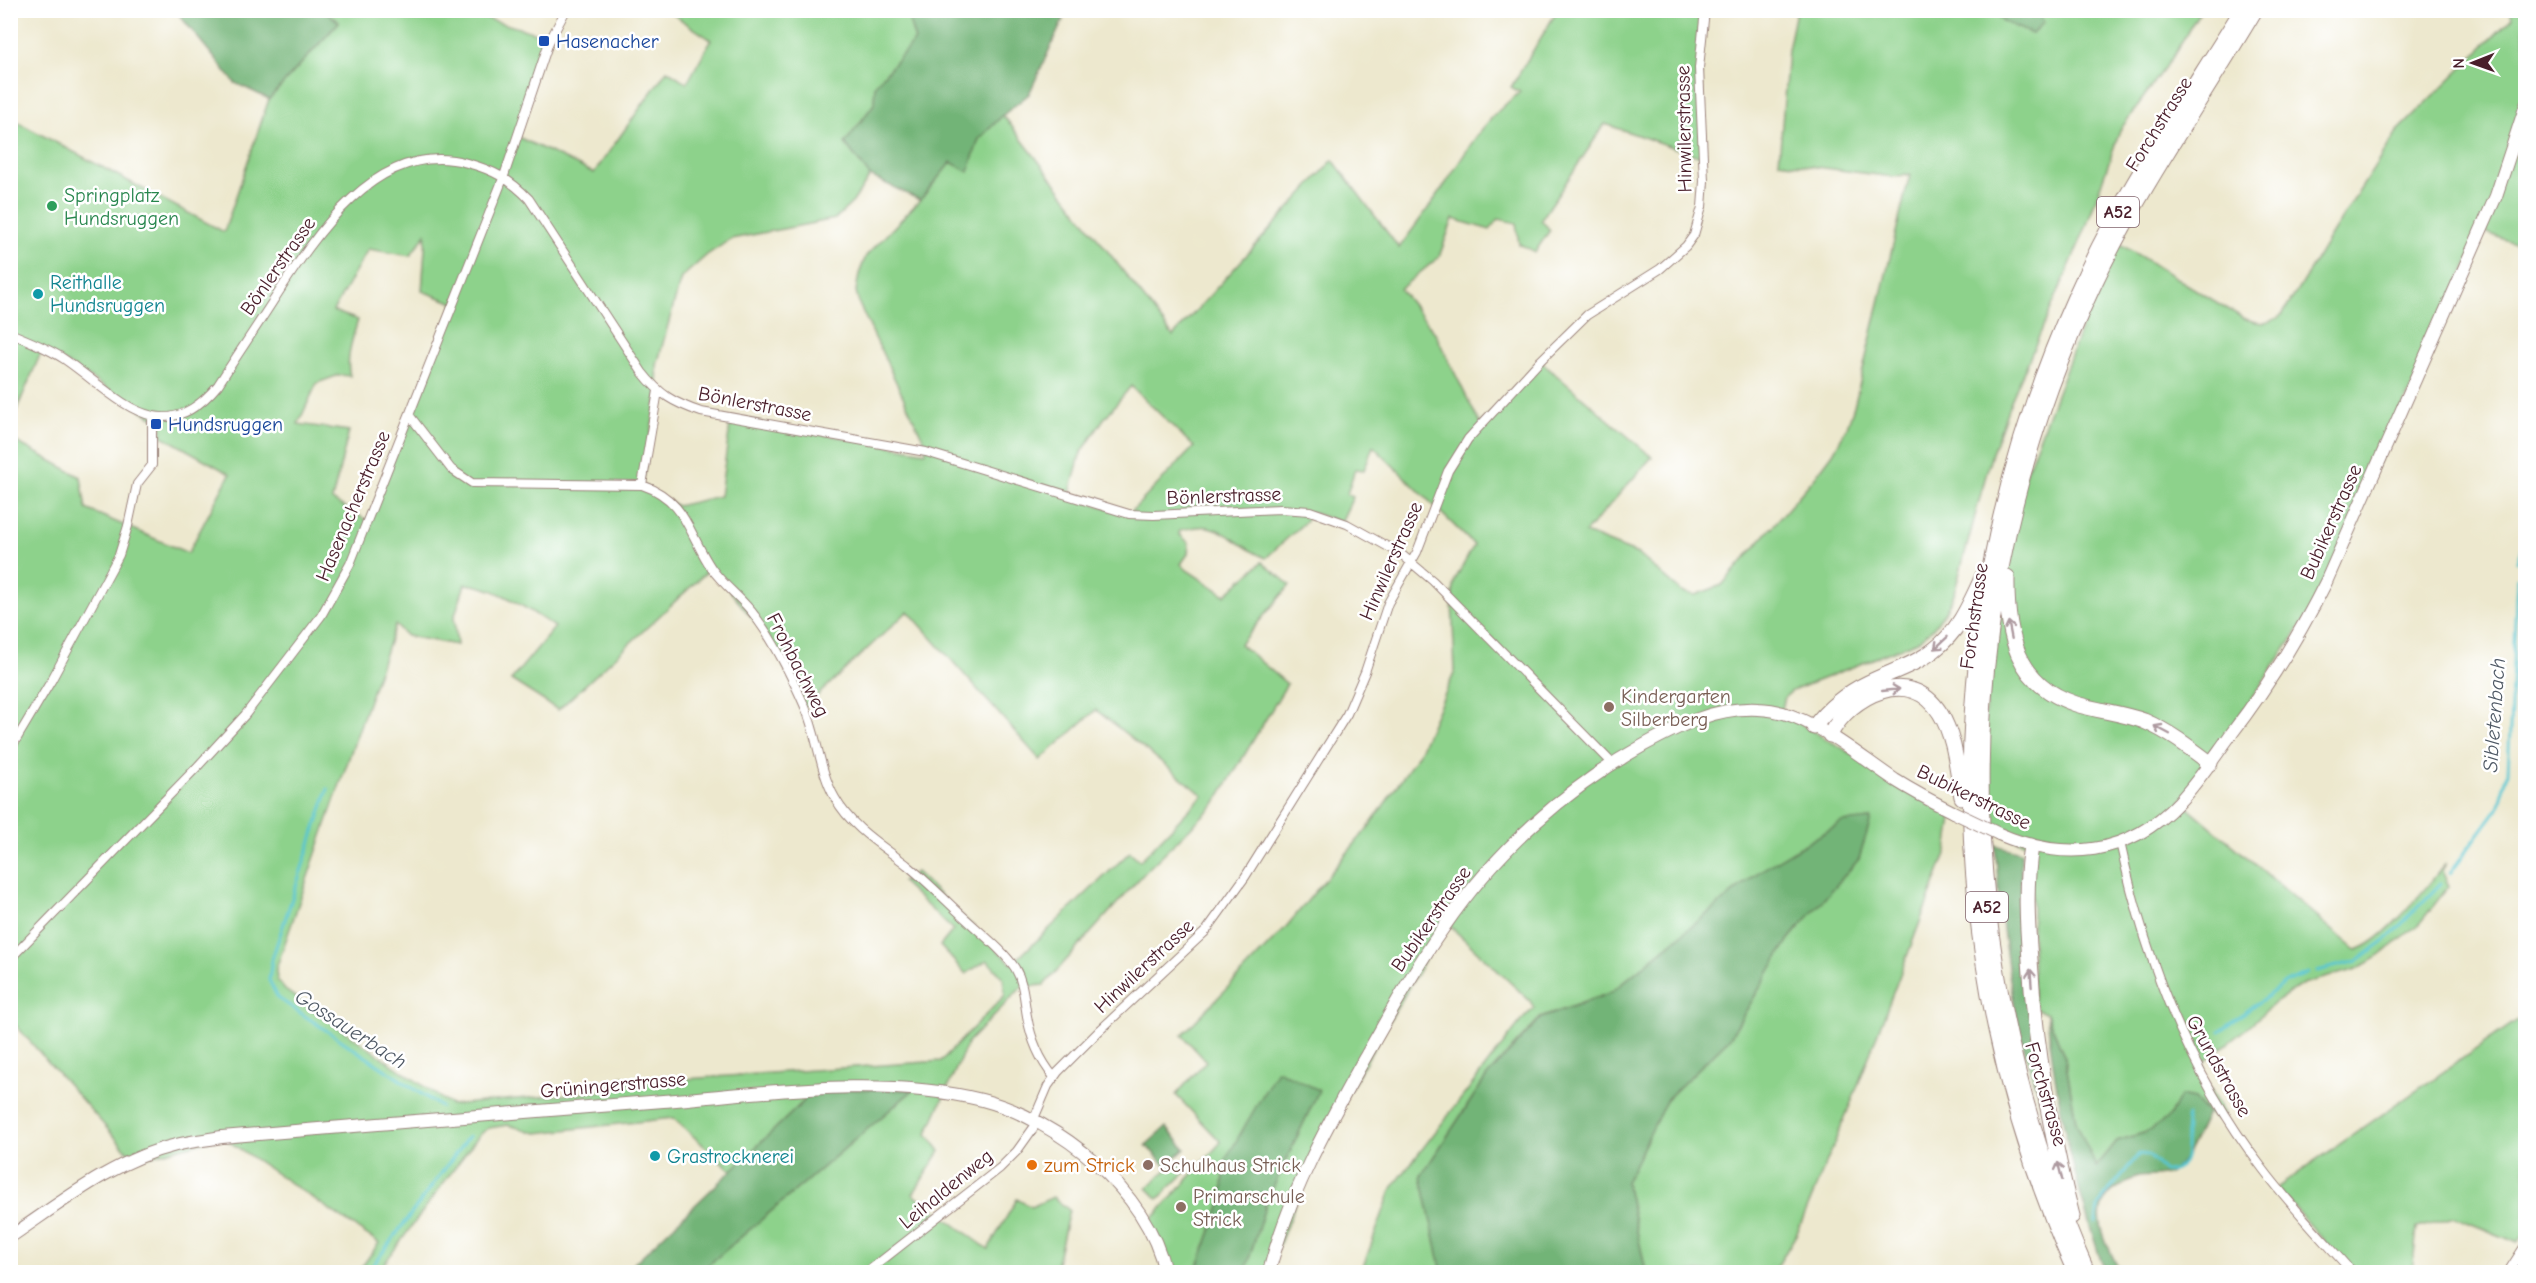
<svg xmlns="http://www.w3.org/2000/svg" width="2536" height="1283" font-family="'Comic Neue',sans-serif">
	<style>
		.green { fill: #8dd28b; stroke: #6c785b; stroke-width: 1.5; fill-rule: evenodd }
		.forest { fill: #72b477; stroke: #5e6a51; stroke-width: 1.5 }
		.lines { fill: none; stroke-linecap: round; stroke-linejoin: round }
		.stream { stroke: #59c6d0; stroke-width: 3 }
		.street-casing { stroke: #9c847c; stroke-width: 10 }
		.secondary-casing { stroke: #9c847c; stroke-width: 14 }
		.highway-casing { stroke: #9c847c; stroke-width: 17 }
		.street { stroke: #fff; stroke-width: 8 }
		.secondary { stroke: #fff; stroke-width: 12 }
		.highway { stroke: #fff; stroke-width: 15 }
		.secondary-bridge-casing { stroke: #9c847c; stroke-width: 14; stroke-linecap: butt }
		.secondary-bridge { stroke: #fff; stroke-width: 12 }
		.oneway { stroke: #ae9aa0 }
		.transit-dot { fill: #1a4fb4; stroke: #fff; stroke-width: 2 }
		.leisure-dot { fill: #2e9e5b; stroke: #fff; stroke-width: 2 }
		.culture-dot { fill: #0f9aa8; stroke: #fff; stroke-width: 2 }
		.education-dot { fill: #8d6e63; stroke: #fff; stroke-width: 2 }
		.food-dot { fill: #e8710a; stroke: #fff; stroke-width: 2 }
		.labels { text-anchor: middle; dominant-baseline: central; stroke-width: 5; stroke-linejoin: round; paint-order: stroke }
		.shield { fill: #fff; stroke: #80626b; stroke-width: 1.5 }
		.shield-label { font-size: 18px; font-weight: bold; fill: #4a1f2b }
		.transit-label { font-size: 20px; fill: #164399; stroke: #fff; text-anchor: start }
		.street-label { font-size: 20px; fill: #4a1f2b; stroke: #fff }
		.leisure-label { font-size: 20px; fill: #27864d; stroke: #fff; text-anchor: start }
		.culture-label { font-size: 20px; fill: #0d838f; stroke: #fff; text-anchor: start }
		.education-label { font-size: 20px; fill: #785e54; stroke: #fff; text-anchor: start }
		.food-label { font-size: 20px; fill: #c56008; stroke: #fff; text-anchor: start }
		.water-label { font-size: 21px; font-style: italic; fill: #4f5965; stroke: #fff }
	</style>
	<rect width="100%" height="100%" fill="#fff"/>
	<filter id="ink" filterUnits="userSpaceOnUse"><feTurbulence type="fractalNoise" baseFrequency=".0167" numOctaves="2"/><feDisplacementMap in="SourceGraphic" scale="12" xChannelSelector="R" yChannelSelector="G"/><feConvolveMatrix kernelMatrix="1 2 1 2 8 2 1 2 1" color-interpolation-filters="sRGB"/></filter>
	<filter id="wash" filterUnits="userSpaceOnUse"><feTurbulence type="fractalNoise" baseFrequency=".008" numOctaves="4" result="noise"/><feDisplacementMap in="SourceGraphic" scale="24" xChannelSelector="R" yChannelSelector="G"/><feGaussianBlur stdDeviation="1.35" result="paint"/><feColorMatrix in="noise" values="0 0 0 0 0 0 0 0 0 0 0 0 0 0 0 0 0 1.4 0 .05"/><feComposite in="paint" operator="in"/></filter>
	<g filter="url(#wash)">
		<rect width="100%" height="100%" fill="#ede8ce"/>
		<path class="green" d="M325,11H461L546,36L537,60L518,137L594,173L667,70L687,83L711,40L668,11H906L915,40L875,85L874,104L845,143L870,176L853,202L835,219L731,239L707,255L681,278L657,365L658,391L642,485L677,506L720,496L731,418L926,452L925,443L859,304L856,291L859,274L866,256L920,200L951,162L968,171L979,139L1003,115L1173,336L1333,160L1399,248C1415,226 1431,205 1446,183C1471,144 1482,122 1520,92L1511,87L1557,11H1705L1700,41L1704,158L1605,124L1541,220L1550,230L1535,252L1519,244L1516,223L1499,219L1490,230L1453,219L1439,257L1400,289L1435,333L1480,424L1540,361L1652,457L1585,533L1638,554L1682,592L1695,595L1722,585L1815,477L1833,453L1847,427L1855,403L1910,174L1893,177L1779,162L1788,50L1796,11H1995L2002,21L2043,22L2035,11H2200L2172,58L2120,130L2085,230L2011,401L1992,453L1954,594L1946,610L1933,628L1918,641L1792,691L1785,697L1781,713L1953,812L1947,851L1853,1098L1797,1233L1774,1272H1642L1645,1267L1626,1182L1667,1099L1729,1039L1789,939L1859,859L1870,819L1760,871L1610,993L1540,1018L1487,1076L1421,1176L1442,1272H1361L1392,1188L1521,1021L1534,1008L1530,1001L1451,927H1444L1317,1146L1269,1272H1245L1266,1203L1319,1090L1224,1167L1223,1198L1196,1272H1165L1147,1225L1221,1142L1176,1095L1206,1061L1182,1035L1286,927L1371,824L1418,755L1455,671L1452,601L1455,580L1474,545L1373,446L1364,470L1355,469L1347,494L1353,497L1341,522L1310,512L1306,521L1266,558C1245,551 1229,531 1208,527C1200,525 1189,529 1180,530L1179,534L1189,543L1188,554L1181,564L1187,570L1225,595L1262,562L1290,585L1240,644L1287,684L1215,804L1148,869L1044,985L1022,987L968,1042L927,1134L940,1151L913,1194L988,1249L1017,1199L1031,1207L1053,1197L1069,1210L1055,1272H700L912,1091L809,1089L803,1102L732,1171L673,1118L537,1133L508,1125L489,1128L479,1135L378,1272H358L379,1243L222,1137L135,1160L11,1020V439L81,477L86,509L188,553L230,474L162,436L161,418L152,417L43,348L11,423L10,118L224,232L269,99L339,22ZM426,234L422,291L454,303L368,521L332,500L349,431L298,424L317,383L339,375L350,376C345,359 353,337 358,320L333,311L368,249L410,256ZM1131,386L1194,447L1129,514L1069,497L1080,455L1103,420ZM711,568L771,641L805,707L908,611L1040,760L1096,710L1203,795L1140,861L1130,852L1012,964L916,872L902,882L953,930L940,946L966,974L987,960L1003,978L1005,995L941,1061L630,1083L623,1076L605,1091L451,1105L285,990L277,980L276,969L395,625L407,636L457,645L454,618L465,584C497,586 528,610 555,627L511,680L558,710Z
			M2510,11H2525V247L2482,231L2309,615L2181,801L2356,950C2385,942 2427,886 2446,863L2442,871L2449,886L2419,924L2379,956L2357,969L2303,984L2275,1002L2247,1028L2198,1067L2224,1114L2216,1120L2194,1099L2180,1096L2169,1117L2147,1132L2117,1141L2096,1168L2076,1122L2065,1058L2047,1014L2033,1007L2031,846L1981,826L1982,732L2017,496L2115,241L2243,318C2260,324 2268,326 2283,314L2333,232L2397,132L2512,18Z
			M2525,1015L2526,1234L2518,1243L2455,1217L2417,1228L2412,1272H2352L2277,1188Z
			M1176,1161L1186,1172L1158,1199L1147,1188Z"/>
		<path class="forest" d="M176,11H325L339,22L269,99L235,83Z
			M906,11H1067L1029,94L1003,115L979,139L968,172L951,162L920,200L870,176L845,143L874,104L875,85L915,40Z
			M1995,11H2035L2044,22L2032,34L2002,21Z
			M1871,819L1859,859L1789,939L1729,1039L1667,1099L1626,1182L1645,1267L1642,1272H1442L1421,1176L1487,1076L1541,1018L1610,993L1760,871L1842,822Z
			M1995,845L2021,852V932L2041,1103C2011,1021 2002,932 1995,845Z
			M2047,1014L2065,1058L2076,1122L2096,1167L2117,1141L2147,1132L2169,1117L2180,1096L2194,1099L2207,1114C2195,1134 2190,1158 2171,1172C2163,1178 2149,1175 2139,1177C2132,1178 2125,1183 2119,1187C2083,1206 2108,1246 2120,1272H2106L2101,1261C2074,1181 2055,1099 2047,1014Z
			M1277,1070L1319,1090L1266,1203L1245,1272H1196L1223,1198L1224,1167L1227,1157Z
			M809,1089L913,1090L700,1272H625L803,1102Z
			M1166,1127L1185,1149L1166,1166L1146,1145Z"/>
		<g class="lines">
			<path class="stream" d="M2517,562L2526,536
				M328,789L272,959L269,980L278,998L441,1107
				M2450,873L2498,808L2508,772L2517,578
				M2317,971L2357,961L2389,937L2441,883
				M2220,1031L2286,982L2308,973
				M2096,1222L2098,1207L2104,1197L2139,1154L2148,1155L2165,1171C2198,1171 2181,1132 2187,1116
				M368,1272L469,1136"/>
		</g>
	</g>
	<g filter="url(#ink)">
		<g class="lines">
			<g class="street-casing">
				<path id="street" d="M10,333C29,341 48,348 64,359C118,396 161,454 218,385C236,357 255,329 273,301C314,237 377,138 467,163C493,170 510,179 529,199L642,372C660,395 674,403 701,412L926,452L1129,514L1154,515L1281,509L1310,511L1347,524L1401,554L1433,581L1612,763
					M410,416L451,469L472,483L642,485C687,500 689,536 712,569C725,587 743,599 755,616C775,643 792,677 805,707C818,737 819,770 835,798C851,827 881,845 907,865C928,882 947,902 967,920C983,935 1003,950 1015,968C1024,983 1024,1000 1027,1016C1031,1040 1039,1059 1054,1077
					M642,485L658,391
					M10,750L51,681L119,555L128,526L137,484L152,465V417
					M2120,842C2145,960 2188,1072 2263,1169C2290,1205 2322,1238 2352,1272
					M10,959L198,766L245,715L321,616L350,564L504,176L549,42L566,10
					M1033,1121L1048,1086L1058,1072L1099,1031L1206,931L1245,877L1347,714L1365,672L1388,603L1417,552L1448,471L1468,439L1540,361L1587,315L1660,269L1686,246L1694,235L1702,207L1704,181L1699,68L1705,10
					M867,1272L1000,1168L1017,1151L1037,1123
					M2508,1272L2526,1244"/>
			</g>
			<g class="secondary-casing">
				<path id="secondary" d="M1999,834C2064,862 2128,856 2179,802C2197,783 2213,759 2229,737C2267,688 2298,638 2326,582L2496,196L2526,105
					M10,1237C62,1202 114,1160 176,1145C191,1141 206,1140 222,1137C369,1125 516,1112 663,1101C765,1093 881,1075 982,1100C1059,1120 1148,1191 1165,1272
					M1269,1272C1288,1197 1325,1129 1363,1061C1389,1016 1414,969 1444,927C1495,852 1565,789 1644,745C1681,725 1715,707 1758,709C1807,710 1856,754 1895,780C1914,792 1933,802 1953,812"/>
			</g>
			<g class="highway-casing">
				<path id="highway" d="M2007,577C2006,633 2016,685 2076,704C2098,711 2122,713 2144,721C2168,731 2189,747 2210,763
					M1814,727C1828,708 1847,693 1868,683C1890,672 1915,665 1934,650C1959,631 1970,604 1983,576
					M1830,735C1850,695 1910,665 1940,713C1955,737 1957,769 1962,797
					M2031,846C2025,884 2027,922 2030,960C2035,1047 2050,1131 2072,1216
					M2075,1272C1935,959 1935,607 2076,295C2121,194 2184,104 2242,10
					M2087,1272C1946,949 1943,603 2095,282C2140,187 2201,101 2255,10"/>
			</g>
			<use href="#street" class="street"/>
			<use href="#secondary" class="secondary"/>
			<use href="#highway" class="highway"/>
			<g class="secondary-bridge-casing">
				<path id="secondary-bridge" d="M1953,812L1999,834"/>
			</g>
			<use href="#secondary-bridge" class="secondary-bridge"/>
		</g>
		<defs><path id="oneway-shaft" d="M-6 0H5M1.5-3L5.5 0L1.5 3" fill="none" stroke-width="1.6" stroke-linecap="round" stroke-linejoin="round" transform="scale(1.5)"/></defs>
		<g class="oneway">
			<use href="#oneway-shaft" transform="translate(2010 630) rotate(-101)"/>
			<use href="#oneway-shaft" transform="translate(1941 643) rotate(137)"/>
			<use href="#oneway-shaft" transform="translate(1891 690) rotate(-6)"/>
			<use href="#oneway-shaft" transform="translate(2162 730) rotate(-152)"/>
			<use href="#oneway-shaft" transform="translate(2031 978) rotate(-94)"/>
			<use href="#oneway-shaft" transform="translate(2060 1171) rotate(-104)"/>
		</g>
	</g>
	<g class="transit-dot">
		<rect x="538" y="35" width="12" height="12" rx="3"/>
		<rect x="150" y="418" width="12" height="12" rx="3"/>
	</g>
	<circle class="leisure-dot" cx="52" cy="206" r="6"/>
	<g class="culture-dot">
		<circle cx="38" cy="294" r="6"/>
		<circle cx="655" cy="1156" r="6"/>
	</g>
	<g class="education-dot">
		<circle cx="1609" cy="707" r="6"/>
		<circle cx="1148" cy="1165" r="6"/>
		<circle cx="1181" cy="1207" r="6"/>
	</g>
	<circle class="food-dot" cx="1032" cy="1165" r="6"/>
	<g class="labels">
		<g class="shield">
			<rect x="2097" y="197" width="42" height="30" rx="4.5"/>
			<rect x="1966" y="892" width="42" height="30" rx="4.5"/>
		</g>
		<g class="shield-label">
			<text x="2118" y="212">A52</text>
			<text x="1987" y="907">A52</text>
		</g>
		<g class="transit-label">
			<text x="556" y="41">Hasenacher</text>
			<text x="168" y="424">Hundsruggen</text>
		</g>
		<g class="street-label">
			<text transform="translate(2159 124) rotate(-58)">Forchstrasse</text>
			<text transform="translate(1684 129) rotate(-91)">Hinwilerstrasse</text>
			<text transform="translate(278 266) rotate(-55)">Bönlerstrasse</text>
			<text transform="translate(755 404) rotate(11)">Bönlerstrasse</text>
			<text transform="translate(1224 496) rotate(-2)">Bönlerstrasse</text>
			<text transform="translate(353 506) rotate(-67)">Hasenacherstrasse</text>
			<text transform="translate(2331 522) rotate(-66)">Bubikerstrasse</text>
			<text transform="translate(1391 561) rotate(-66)">Hinwilerstrasse</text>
			<text transform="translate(1974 616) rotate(-82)">Forchstrasse</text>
			<text transform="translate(798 665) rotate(63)">Frohbachweg</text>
			<text transform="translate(1974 797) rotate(26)">Bubikerstrasse</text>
			<text transform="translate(1431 919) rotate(-55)">Bubikerstrasse</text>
			<text transform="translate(1144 966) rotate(-43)">Hinwilerstrasse</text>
			<text transform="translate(2219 1066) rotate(61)">Grundstrasse</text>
			<text transform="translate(613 1085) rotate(-5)">Grüningerstrasse</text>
			<text transform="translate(2046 1094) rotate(74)">Forchstrasse</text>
			<text transform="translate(946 1189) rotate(-39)">Leihaldenweg</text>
		</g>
		<g class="leisure-label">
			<text x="64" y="195">Springplatz<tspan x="64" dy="23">Hundsruggen</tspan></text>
		</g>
		<g class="culture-label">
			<text x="50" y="282">Reithalle<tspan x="50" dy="23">Hundsruggen</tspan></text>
			<text x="667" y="1156">Grastrocknerei</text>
		</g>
		<g class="education-label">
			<text x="1621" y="696">Kindergarten<tspan x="1621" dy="23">Silberberg</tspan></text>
			<text x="1160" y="1165">Schulhaus Strick</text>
			<text x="1193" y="1196">Primarschule<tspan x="1193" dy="23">Strick</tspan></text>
		</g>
		<g class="food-label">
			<text x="1044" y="1165">zum Strick</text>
		</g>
		<g class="water-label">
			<text transform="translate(2494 715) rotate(-86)">Sibletenbach</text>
			<text transform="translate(351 1029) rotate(33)">Gossauerbach</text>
		</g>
	</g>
	<rect width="2536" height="1283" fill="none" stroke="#fff" stroke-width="36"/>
	<g transform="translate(2473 63) rotate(269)" stroke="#ffffff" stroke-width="4.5" paint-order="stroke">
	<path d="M0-4.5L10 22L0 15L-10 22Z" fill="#4a1f2b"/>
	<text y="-9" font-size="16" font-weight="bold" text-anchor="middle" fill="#4a1f2b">N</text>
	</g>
</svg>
